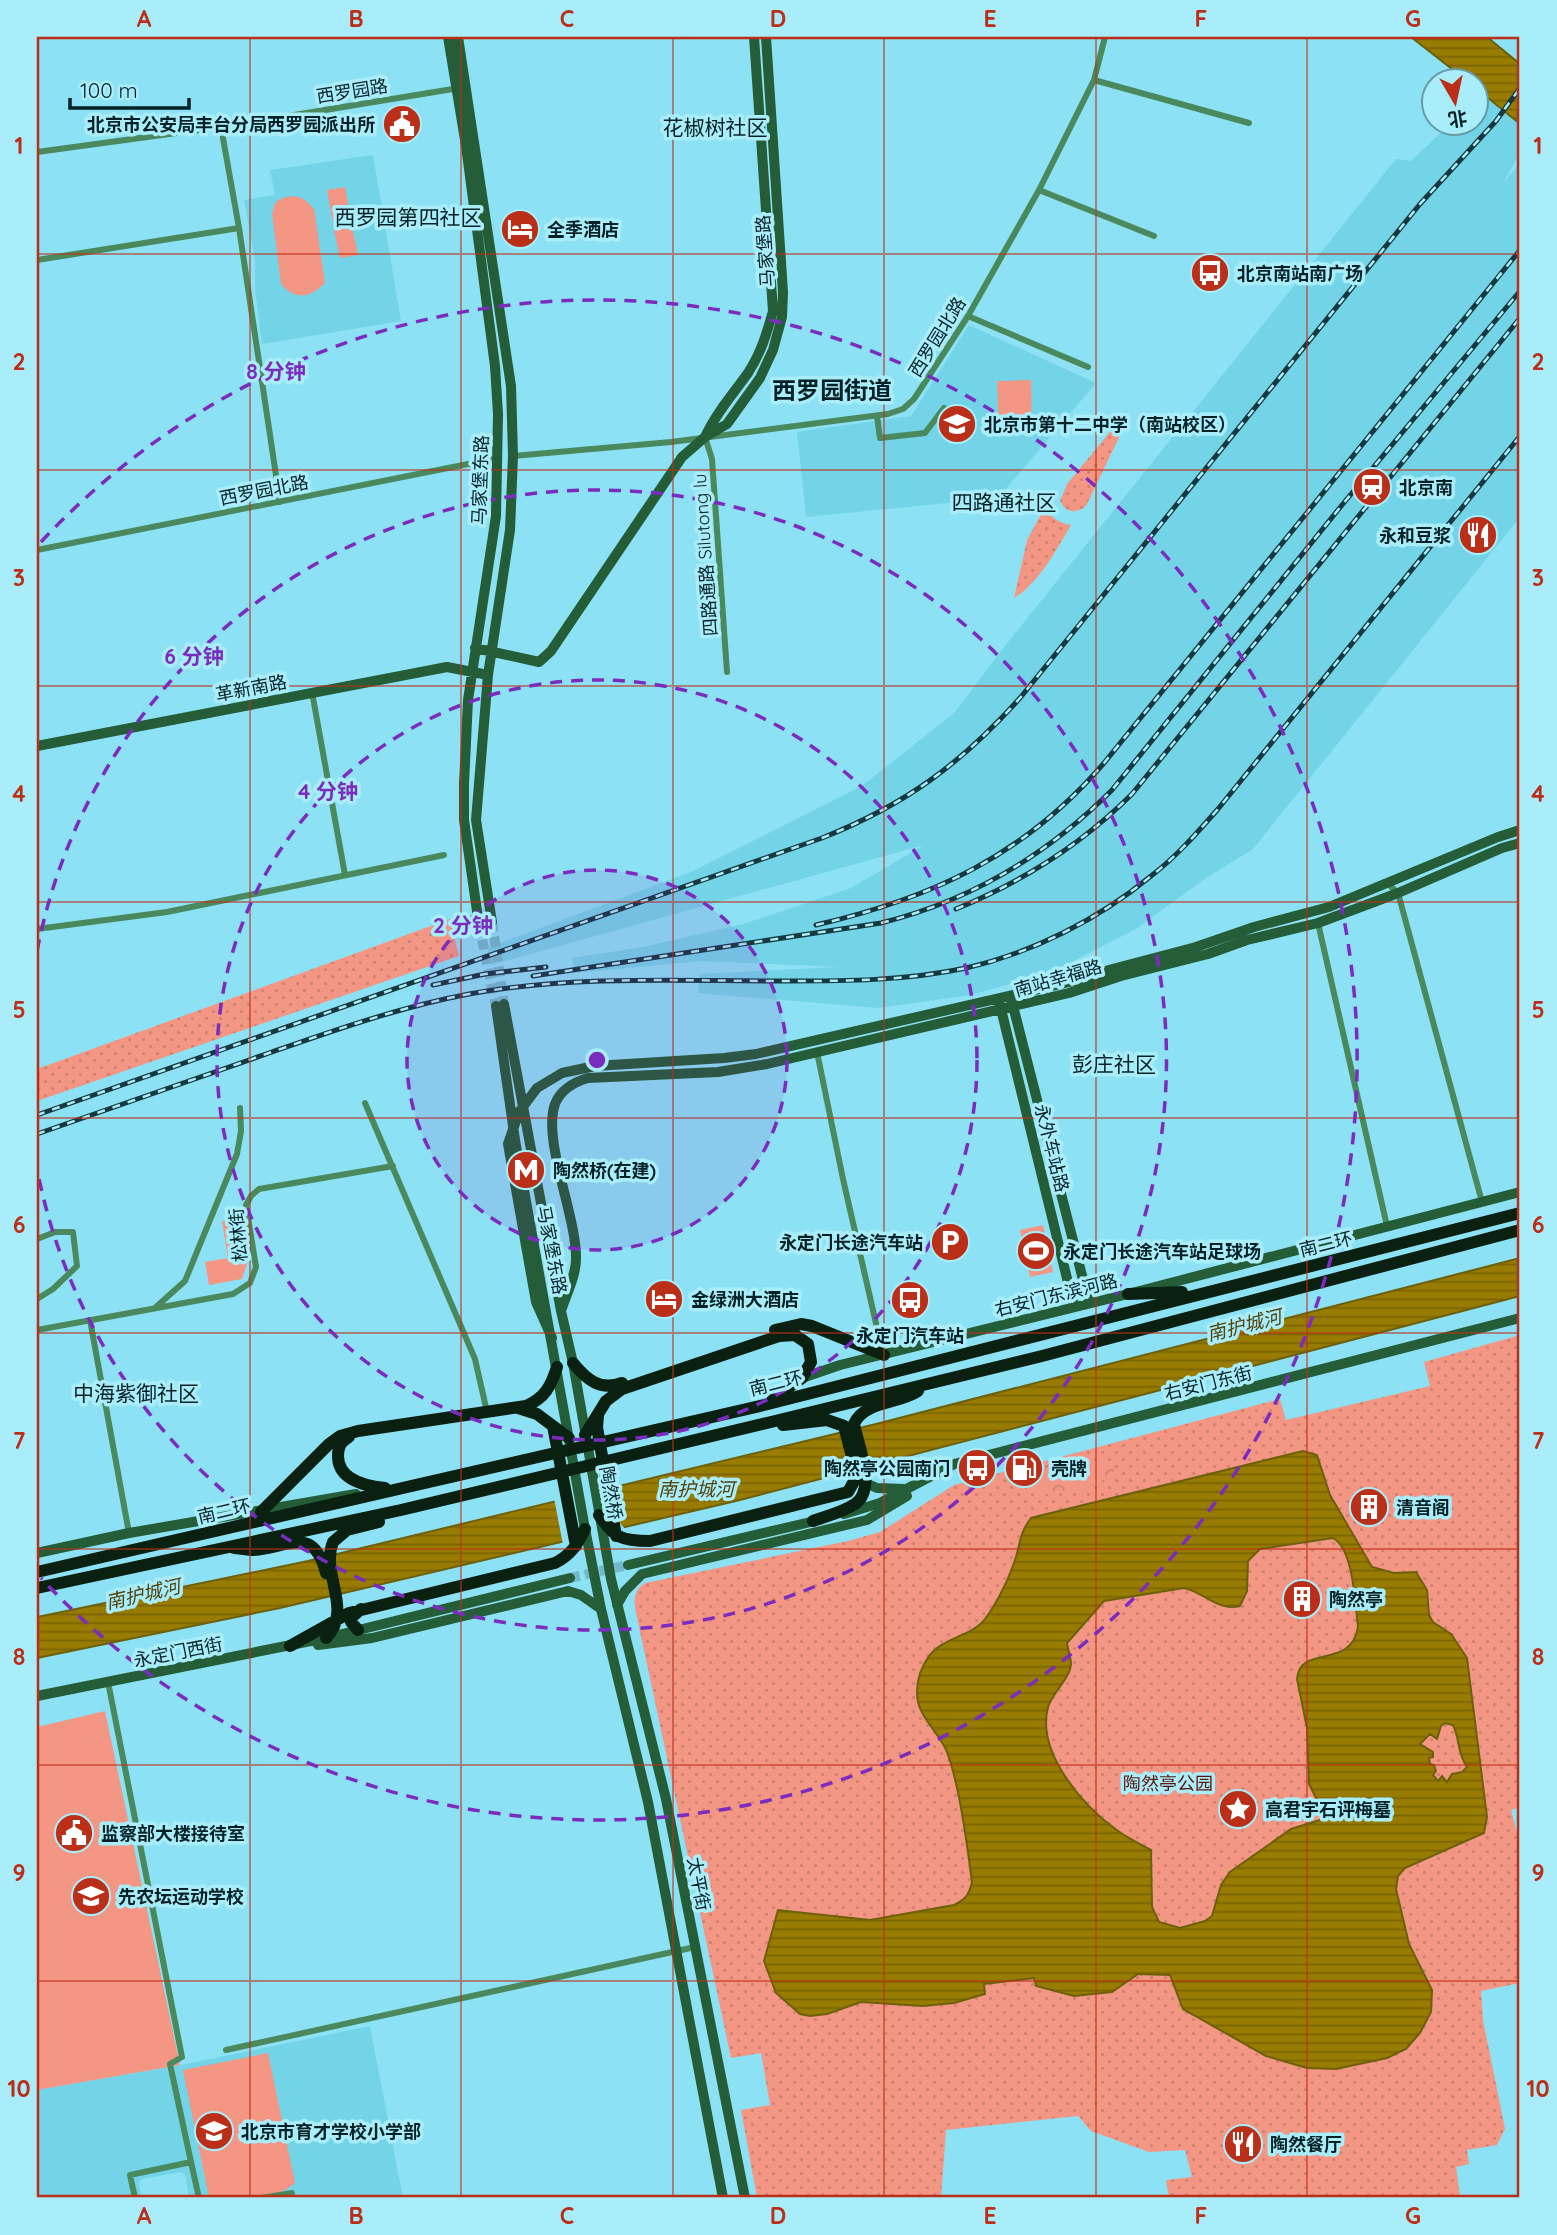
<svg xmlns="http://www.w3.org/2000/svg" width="1557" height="2235" font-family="Quicksand,'Noto Sans SC',sans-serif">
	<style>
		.built { fill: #73d4e8 }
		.grass { fill: url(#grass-dots) }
		.forest { fill: url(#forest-crowns) }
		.garden { fill: #f39684 }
		.water { fill: url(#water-rules); stroke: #6c600c; stroke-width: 2; fill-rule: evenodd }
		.pier { fill: #8ce2f4 }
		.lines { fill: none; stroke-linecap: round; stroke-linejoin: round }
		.secondary-tunnel { stroke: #71bbcb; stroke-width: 10; stroke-dasharray: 10 5; stroke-linecap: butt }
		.street { stroke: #4a895d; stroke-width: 6 }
		.secondary { stroke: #245d37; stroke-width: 10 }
		.highway { stroke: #0a2111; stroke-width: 12 }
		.rail-casing { stroke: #16393f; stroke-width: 5 }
		.rail { stroke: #a9edfa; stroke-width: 2.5; stroke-dasharray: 8; stroke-linecap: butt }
		.grid { fill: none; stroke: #bb2f18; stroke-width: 2; stroke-opacity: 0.55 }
		.ring { fill: none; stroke: #7b2cbf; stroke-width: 3.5; stroke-dasharray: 12 9 }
		.labels { text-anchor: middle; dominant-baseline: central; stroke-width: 7; stroke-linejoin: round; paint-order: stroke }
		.street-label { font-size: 18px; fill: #052126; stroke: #a9edfa }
		.poi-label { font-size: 18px; font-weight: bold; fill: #052126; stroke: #a9edfa; text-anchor: start }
		.park-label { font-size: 18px; fill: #5d1307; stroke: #a9edfa }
		.water-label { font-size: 19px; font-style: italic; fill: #53430c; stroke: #a9edfa }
		.quarter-label { font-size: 21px; fill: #052126; stroke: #a9edfa }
		.district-label { font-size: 24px; font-weight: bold; fill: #052126; stroke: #a9edfa }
		.centre { fill: #7b2cbf; stroke: #a9edfa; stroke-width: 3.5 }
		.ring-label { font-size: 21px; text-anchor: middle; font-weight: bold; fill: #7b2cbf; stroke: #a9edfa; stroke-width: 7; stroke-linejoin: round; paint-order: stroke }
		.neatline { fill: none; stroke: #bb2f18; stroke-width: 2.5 }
		.grid-label { font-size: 23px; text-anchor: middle; font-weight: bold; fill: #bb2f18 }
	</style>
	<defs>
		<pattern id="grass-dots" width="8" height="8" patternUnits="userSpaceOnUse" patternTransform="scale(1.75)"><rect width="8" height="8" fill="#f39684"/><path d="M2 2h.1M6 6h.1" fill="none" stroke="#cf8172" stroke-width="1.8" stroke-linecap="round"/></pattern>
		<pattern id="forest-crowns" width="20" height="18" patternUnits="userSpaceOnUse" patternTransform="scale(1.75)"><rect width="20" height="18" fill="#f39684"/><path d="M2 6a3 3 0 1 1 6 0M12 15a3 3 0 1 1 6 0" fill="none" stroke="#cf8172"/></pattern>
		<pattern id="water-rules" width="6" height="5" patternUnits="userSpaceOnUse" patternTransform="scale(1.75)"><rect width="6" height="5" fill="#987b01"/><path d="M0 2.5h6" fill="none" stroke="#7a6403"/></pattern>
	</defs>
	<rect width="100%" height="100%" fill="#8ce2f4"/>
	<path class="built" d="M1520,55V153L1503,183L1520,163V517L1253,849L1206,878L1136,929L1054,971L971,995L879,1008L698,993L700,974L838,967L701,961L575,973L572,958L643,947L743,924L851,888L924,845L491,965L487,948L691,872L862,786L955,712L1004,647L1396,159L1411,161L1451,123L1476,122L1477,97Z
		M373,155L401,321L262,344L255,290V261L244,200L275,195L270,170Z
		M969,325L1096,383L998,498L806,517L797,432L911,416Z
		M370,2026L403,2198H189L185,2175L181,2172L142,2179L139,2183L141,2198H37V2090L176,2066Z"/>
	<path class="grass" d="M1115,426L1122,431L1086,506C1076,514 1066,513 1060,501L1067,484Z
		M1045,507C1051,518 1059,523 1071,525C1057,549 1039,583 1014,598L1027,540Z
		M450,919L459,956L37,1101V1069Z
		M1520,1335V1807L1511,1810L1520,1845V1983L1481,1991L1483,2020L1505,2129L1497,2145L1467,2150L1469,2164L1456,2167L1460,2196L1446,2198H1169L1166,2180L1192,2177L1185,2150L1149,2152L1091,2131L1078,2116L946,2130L941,2198H757L741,2110L770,2105L761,2053L731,2058L635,1608C634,1596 635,1590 645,1583L848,1541L880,1532L954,1485L1280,1399L1286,1420L1430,1386L1424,1362Z"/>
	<path class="forest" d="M1113,1461L1114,1475L1087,1488L1035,1496L1032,1478Z"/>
	<path class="garden" d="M345,187L351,220L333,223L327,190Z
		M294,196L304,199L314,209L325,283C310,298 296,301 281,284L272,214L275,203L282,198Z
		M351,222L358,255L340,258L333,225Z
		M1031,380L1032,430L999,431L997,381Z
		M244,1219L250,1255L242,1279L209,1285L205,1262L228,1258L222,1221Z
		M1043,1225L1053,1272L1030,1277L1020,1230Z
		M105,1711L180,2065L37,2090V1727Z
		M268,2053L295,2183C274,2202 236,2198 209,2198L183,2070Z"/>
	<path class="water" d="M1411,37H1487L1520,64V124L1477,89L1476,80H1466Z
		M1520,1258V1296L740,1500L280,1608L37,1658V1617L308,1561L876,1424Z
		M1303,1451L1317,1455L1330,1495L1372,1567L1394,1573L1416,1572L1427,1590L1429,1615L1433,1622L1451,1634L1467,1658L1487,1817L1484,1833L1405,1868L1398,1876L1396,1889L1409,1944L1432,1990L1431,2012L1420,2033L1406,2049L1387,2058L1336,2069L1307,2068L1266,2056L1183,2009L1170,1975L1138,1974L1112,1992L1074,1996L1036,1986L1034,1978L984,1984L985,1994L954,2003L923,2006L861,2002L827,2014L810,2016L800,2014L776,1993L764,1961L778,1910L870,1920L954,1905C966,1899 969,1895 972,1882C967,1845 960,1787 947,1752C940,1734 922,1720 918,1702C915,1685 919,1670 929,1656C943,1637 971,1637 985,1619C998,1602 1010,1576 1016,1557C1021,1540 1020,1533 1031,1518ZM1333,1538C1354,1550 1355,1604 1358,1627C1351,1671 1300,1643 1297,1679L1307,1728L1309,1784L1317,1800L1333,1816L1291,1829L1230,1872L1221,1885L1212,1916L1205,1921L1180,1928L1159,1922L1152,1907L1151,1850C1140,1844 1128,1838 1118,1831C1083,1806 1036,1753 1048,1707C1052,1693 1070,1679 1071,1664C1071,1658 1068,1650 1067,1643L1104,1601L1184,1588C1204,1592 1218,1612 1240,1606L1247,1591L1248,1561L1260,1549ZM1445,1723L1453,1725C1460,1739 1457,1753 1467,1767L1462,1772L1452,1774L1447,1782L1442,1776L1438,1781L1433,1775L1436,1771L1434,1765L1430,1764L1429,1758L1433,1757V1752L1420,1744L1430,1734L1437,1739L1441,1726Z"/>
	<path class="pier" d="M612,1484L620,1523L626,1530L563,1545L554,1498Z"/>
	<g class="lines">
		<path class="secondary-tunnel" d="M492,922L504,1004
			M479,925L496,1006
			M570,1578L628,1565"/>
		<path class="street" d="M1094,80L1249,123
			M221,127L239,228L280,502
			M37,152L221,127L459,88
			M1039,190L1154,236
			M37,260L239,228
			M968,316L1088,367
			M877,416L880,438L925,433L944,408
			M705,437L712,459L727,672
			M513,456L671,442L888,414L903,409L914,399L968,316L1039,190L1094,80L1105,37
			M37,550L498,458
			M312,692L345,875
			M1386,882L1398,893L1482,1202
			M1318,923L1387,1226
			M37,929L167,912L444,855
			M817,1052L843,1179L883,1354
			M365,1103L475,1359L487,1412
			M37,1239L55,1232H73L77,1266L53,1289L37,1299
			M156,1307L185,1281L237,1154L241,1131L240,1108
			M90,1320L129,1533
			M37,1330L233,1294L250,1283L256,1267L246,1205L251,1196L259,1189L393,1166
			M108,1682L182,2057L170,2064L191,2162L130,2175L135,2198
			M226,2050L695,1947
			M191,2162L199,2198
			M261,2198L292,2193"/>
		<path class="secondary" d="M448,37L466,146L495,366L498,414L496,516L468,700L464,784V820L479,925
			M458,37L511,386L513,456L510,530L488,675L476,820L492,922
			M705,437C716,413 733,394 748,373C761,353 767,333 773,311L754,37
			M475,648L539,662L551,651L682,457L705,437L727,424L760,378L773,350L782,317L783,292L766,37
			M37,746L447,667L488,675
			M1012,1002L1089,1303
			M504,1004L561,1311L573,1363L611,1579L666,1799L745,2198
			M1000,1005L1074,1307
			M496,1006L515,1140L585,1529L601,1609L648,1802L723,2198
			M561,1311C566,1295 576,1276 576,1259C577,1217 542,1140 555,1104C561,1089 574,1082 588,1078L718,1072L767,1064L1069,993L1121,976L1208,954L1247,940L1318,923L1398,893L1502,848L1520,843
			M552,1338L536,1302L508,1144L519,1112L537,1088L562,1073L595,1066L724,1058L756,1054L1078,980L1105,971L1196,947L1254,927L1329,907L1498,837L1520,830
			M802,1378L840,1365L1128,1294L1520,1192
			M861,1481L877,1488L904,1489
			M844,1514L880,1503L954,1464L1520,1318
			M37,1553L129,1533L356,1494
			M628,1565L819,1520
			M617,1605L625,1591L642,1574L867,1520L907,1496
			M318,1645L372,1638L568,1591L581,1595L601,1609
			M37,1696L326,1638L570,1578"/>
		<path class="highway" d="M1128,1294L1182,1292
			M775,1330L801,1324L812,1326L884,1355
			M573,1363C587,1380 600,1391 622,1383
			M518,1408L537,1414L569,1438
			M598,1416L597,1427L616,1536
			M553,1426L576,1546
			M585,1435L606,1401L622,1389L779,1336L795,1335L808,1344L811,1362L802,1378L773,1398
			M349,1437C341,1442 338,1446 338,1456C338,1480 365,1486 385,1488
			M261,1512L329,1444L340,1436L358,1431L526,1406C545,1398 551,1386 557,1367
			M599,1515C614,1538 622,1541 650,1541L848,1492L857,1476L844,1426L827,1420L783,1425
			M813,1521C827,1516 843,1512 855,1504C877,1489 858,1445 854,1424C864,1401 899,1404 918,1391
			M234,1548C239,1548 245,1550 251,1550C285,1550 313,1522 326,1573
			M37,1572L764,1405L1520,1213
			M37,1588L401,1510L771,1422L1042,1356L1520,1230
			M358,1630L351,1622V1618L361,1609
			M326,1638C354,1609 320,1574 333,1542L347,1530L379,1522
			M290,1646L349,1613L555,1563C571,1555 577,1545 585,1529"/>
		<g class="rail-casing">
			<path id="rail" d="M956,909C1022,882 1082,844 1132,794L1520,318
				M816,925C933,898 1025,855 1104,763L1520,250
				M533,976L881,923C970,901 1047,855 1112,790L1342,505L1520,291
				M433,985L485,974L546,967
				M37,1115L822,838C905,805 961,764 1020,698L1420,204L1496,121L1520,88
				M37,1134C114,1107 192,1080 269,1053C335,1030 400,1007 469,994C573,975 678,981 784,981C845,981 905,981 966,968C1032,953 1099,919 1151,876C1176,857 1197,833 1218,809L1520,436"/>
		</g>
		<use href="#rail" class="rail"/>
	</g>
	<path class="grid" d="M250,37V2198M461,37V2198M673,37V2198M884,37V2198M1096,37V2198M1307,37V2198M37,254H1520M37,470H1520M37,686H1520M37,902H1520M37,1118H1520M37,1333H1520M37,1549H1520M37,1765H1520M37,1981H1520"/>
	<circle cx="597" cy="1060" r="190" fill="#7b2cbf" fill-opacity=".12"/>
	<g class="ring">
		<circle cx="597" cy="1060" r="190"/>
		<circle cx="597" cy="1060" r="380"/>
		<path d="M37 951A570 570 0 1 1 37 1169"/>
		<path d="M41 542A760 760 0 1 1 41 1578"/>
	</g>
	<defs>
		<g id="civic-disc" transform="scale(2.0125)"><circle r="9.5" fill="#bb2f18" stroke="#a9edfa"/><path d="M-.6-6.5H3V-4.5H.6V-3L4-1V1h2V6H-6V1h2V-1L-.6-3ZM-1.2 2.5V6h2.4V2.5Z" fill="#fff"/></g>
		<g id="hotel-disc" transform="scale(2.0125)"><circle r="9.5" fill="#bb2f18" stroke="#a9edfa"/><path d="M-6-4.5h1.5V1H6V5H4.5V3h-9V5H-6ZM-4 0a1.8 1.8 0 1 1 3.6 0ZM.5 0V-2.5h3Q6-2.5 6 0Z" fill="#fff"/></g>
		<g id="bus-disc" transform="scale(2.0125)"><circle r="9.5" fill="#bb2f18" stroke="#a9edfa"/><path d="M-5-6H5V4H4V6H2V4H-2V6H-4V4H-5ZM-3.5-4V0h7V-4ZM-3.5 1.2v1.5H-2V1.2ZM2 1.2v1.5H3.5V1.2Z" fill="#fff"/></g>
		<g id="school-disc" transform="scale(2.0125)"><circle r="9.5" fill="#bb2f18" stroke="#a9edfa"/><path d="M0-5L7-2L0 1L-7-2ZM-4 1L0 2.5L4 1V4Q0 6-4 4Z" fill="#fff"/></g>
		<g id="station-disc" transform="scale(2.0125)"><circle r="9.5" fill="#bb2f18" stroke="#a9edfa"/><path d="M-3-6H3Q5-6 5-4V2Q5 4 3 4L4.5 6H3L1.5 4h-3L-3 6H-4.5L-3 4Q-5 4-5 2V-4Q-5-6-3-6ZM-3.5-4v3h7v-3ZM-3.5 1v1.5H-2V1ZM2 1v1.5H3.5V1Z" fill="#fff"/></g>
		<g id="restaurant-disc" transform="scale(2.0125)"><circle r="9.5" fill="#bb2f18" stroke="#a9edfa"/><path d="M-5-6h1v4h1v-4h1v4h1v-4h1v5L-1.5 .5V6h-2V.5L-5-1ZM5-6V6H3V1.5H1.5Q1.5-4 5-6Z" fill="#fff"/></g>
		<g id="metro-disc" transform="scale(2.0125)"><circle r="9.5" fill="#bb2f18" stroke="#a9edfa"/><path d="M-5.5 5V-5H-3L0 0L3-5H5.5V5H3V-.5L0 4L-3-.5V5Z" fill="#fff"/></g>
		<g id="parking-disc" transform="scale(2.0125)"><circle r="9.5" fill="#bb2f18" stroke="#a9edfa"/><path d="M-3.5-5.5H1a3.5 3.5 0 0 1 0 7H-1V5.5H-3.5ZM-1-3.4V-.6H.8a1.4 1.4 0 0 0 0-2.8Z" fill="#fff"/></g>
		<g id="stadium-disc" transform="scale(2.0125)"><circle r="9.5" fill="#bb2f18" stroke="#a9edfa"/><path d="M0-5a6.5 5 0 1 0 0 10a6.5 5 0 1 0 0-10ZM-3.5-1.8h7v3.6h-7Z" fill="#fff"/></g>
		<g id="fuel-disc" transform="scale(2.0125)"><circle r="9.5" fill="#bb2f18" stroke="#a9edfa"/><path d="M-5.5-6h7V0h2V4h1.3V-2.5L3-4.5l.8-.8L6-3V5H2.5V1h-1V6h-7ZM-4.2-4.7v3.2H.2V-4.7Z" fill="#fff"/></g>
		<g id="building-disc" transform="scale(2.0125)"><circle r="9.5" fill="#bb2f18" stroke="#a9edfa"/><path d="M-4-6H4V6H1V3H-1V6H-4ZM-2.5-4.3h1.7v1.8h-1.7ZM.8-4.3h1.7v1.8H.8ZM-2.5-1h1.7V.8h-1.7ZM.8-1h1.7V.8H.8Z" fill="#fff"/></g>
		<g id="sight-disc" transform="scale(2.0125)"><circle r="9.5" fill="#bb2f18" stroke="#a9edfa"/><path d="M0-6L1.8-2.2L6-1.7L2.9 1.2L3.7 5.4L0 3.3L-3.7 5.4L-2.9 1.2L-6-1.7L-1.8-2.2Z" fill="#fff"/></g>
		<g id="university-disc" transform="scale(2.0125)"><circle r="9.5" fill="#bb2f18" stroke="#a9edfa"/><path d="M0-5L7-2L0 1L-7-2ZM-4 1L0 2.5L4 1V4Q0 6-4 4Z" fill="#fff"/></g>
	</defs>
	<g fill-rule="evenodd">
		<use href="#civic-disc" x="402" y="124"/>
		<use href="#hotel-disc" x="520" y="229"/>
		<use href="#bus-disc" x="1210" y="273"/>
		<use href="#school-disc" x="957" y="424"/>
		<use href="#station-disc" x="1372" y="487"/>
		<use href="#restaurant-disc" x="1478" y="535"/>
		<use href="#metro-disc" x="526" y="1170"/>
		<use href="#parking-disc" x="950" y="1242"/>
		<use href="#stadium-disc" x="1036" y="1251"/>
		<use href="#hotel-disc" x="664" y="1299"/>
		<use href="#bus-disc" x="910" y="1300"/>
		<use href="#bus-disc" x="977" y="1468"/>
		<use href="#fuel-disc" x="1024" y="1468"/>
		<use href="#building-disc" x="1369" y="1507"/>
		<use href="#building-disc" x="1302" y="1599"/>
		<use href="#sight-disc" x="1238" y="1809"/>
		<use href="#civic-disc" x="74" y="1833"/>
		<use href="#university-disc" x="91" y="1896"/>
		<use href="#school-disc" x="214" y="2131"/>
		<use href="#restaurant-disc" x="1243" y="2144"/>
	</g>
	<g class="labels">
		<g class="street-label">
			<text transform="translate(352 91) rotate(-9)">西罗园路</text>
			<text transform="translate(765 251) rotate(-94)">马家堡路</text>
			<text transform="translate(937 337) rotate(-58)">西罗园北路</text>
			<text transform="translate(480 480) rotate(-88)">马家堡东路</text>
			<text transform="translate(264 490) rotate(-11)">西罗园北路</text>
			<text transform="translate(705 555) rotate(-94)">四路通路 Silutong lu</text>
			<text transform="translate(251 688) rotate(-11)">革新南路</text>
			<text transform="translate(1058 978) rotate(-16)">南站幸福路</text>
			<text transform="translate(1052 1148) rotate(76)">永外车站路</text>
			<text transform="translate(238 1235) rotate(-95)">松林街</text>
			<text transform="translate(1326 1244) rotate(-14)">南二环</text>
			<text transform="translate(552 1250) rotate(79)">马家堡东路</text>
			<text transform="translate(1056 1295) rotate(-14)">右安门东滨河路</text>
			<text transform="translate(776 1383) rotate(-14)">南二环</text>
			<text transform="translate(1208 1383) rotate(-14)">右安门东街</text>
			<text transform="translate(611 1493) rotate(80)">陶然桥</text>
			<text transform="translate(224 1511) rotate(-13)">南二环</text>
			<text transform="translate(178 1652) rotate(-11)">永定门西街</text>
			<text transform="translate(699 1884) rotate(79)">太平街</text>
		</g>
		<g class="poi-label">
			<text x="375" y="124" text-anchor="end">北京市公安局丰台分局西罗园派出所</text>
			<text x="547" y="229">全季酒店</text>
			<text x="1237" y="273">北京南站南广场</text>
			<text x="984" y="424">北京市第十二中学（南站校区）</text>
			<text x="1399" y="487">北京南</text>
			<text x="1451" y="535" text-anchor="end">永和豆浆</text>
			<text x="553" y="1170">陶然桥(在建)</text>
			<text x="923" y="1242" text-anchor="end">永定门长途汽车站</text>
			<text x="1063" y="1251">永定门长途汽车站足球场</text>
			<text x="691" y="1299">金绿洲大酒店</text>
			<text x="910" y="1335" text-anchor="middle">永定门汽车站</text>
			<text x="950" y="1468" text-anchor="end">陶然亭公园南门</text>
			<text x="1051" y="1468">壳牌</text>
			<text x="1396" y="1507">清音阁</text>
			<text x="1329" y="1599">陶然亭</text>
			<text x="1265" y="1809">高君宇石评梅墓</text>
			<text x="101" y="1833">监察部大楼接待室</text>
			<text x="118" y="1896">先农坛运动学校</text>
			<text x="241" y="2131">北京市育才学校小学部</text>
			<text x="1270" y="2144">陶然餐厅</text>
		</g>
		<g class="park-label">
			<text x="1168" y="1783">陶然亭公园</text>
		</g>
		<g class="water-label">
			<text transform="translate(1244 1325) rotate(-14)">南护城河</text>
			<text x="696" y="1489">南护城河</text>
			<text transform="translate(143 1594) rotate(-13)">南护城河</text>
		</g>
		<g class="quarter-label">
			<text x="715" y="127">花椒树社区</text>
			<text x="408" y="217">西罗园第四社区</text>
			<text x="1004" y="502">四路通社区</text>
			<text x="1114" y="1064">彭庄社区</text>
			<text x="136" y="1393">中海紫御社区</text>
		</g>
		<g class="district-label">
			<text x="832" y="390">西罗园街道</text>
		</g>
	</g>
	<circle cx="597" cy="1060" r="10" class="centre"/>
	<g class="ring-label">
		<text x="276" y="379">8 分钟</text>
		<text x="194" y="664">6 分钟</text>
		<text x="328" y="799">4 分钟</text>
		<text x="463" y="933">2 分钟</text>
	</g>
	<rect width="1557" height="2235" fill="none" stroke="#a9edfa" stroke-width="77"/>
	<g transform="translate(1455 102) rotate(171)"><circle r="33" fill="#a9edfa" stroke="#679ba5" stroke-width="2"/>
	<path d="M0-5L12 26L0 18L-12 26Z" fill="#bb2f18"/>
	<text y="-10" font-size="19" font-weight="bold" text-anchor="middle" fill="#052126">北</text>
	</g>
	<path d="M70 98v10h119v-10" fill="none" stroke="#052126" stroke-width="3.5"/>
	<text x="80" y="98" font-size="21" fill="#052126" stroke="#a9edfa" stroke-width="5" paint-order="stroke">100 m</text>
	<rect x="38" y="38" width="1480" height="2158" class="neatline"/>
	<g class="grid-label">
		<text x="144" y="27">A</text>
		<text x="356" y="27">B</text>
		<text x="567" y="27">C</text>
		<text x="778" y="27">D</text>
		<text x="990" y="27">E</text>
		<text x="1201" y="27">F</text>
		<text x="1413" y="27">G</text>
		<text x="19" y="154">1</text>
		<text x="1538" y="154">1</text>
		<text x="19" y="370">2</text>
		<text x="1538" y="370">2</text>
		<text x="19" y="586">3</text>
		<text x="1538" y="586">3</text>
		<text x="19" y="802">4</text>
		<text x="1538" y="802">4</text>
		<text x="19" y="1018">5</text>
		<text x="1538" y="1018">5</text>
		<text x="19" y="1233">6</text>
		<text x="1538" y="1233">6</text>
		<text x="19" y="1449">7</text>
		<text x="1538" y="1449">7</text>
		<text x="19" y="1665">8</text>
		<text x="1538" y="1665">8</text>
		<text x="19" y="1881">9</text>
		<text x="1538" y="1881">9</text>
		<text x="19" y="2097">10</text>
		<text x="1538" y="2097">10</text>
		<text x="144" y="2224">A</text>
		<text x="356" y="2224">B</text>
		<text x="567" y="2224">C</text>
		<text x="778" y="2224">D</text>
		<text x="990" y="2224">E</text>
		<text x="1201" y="2224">F</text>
		<text x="1413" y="2224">G</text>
	</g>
</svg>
